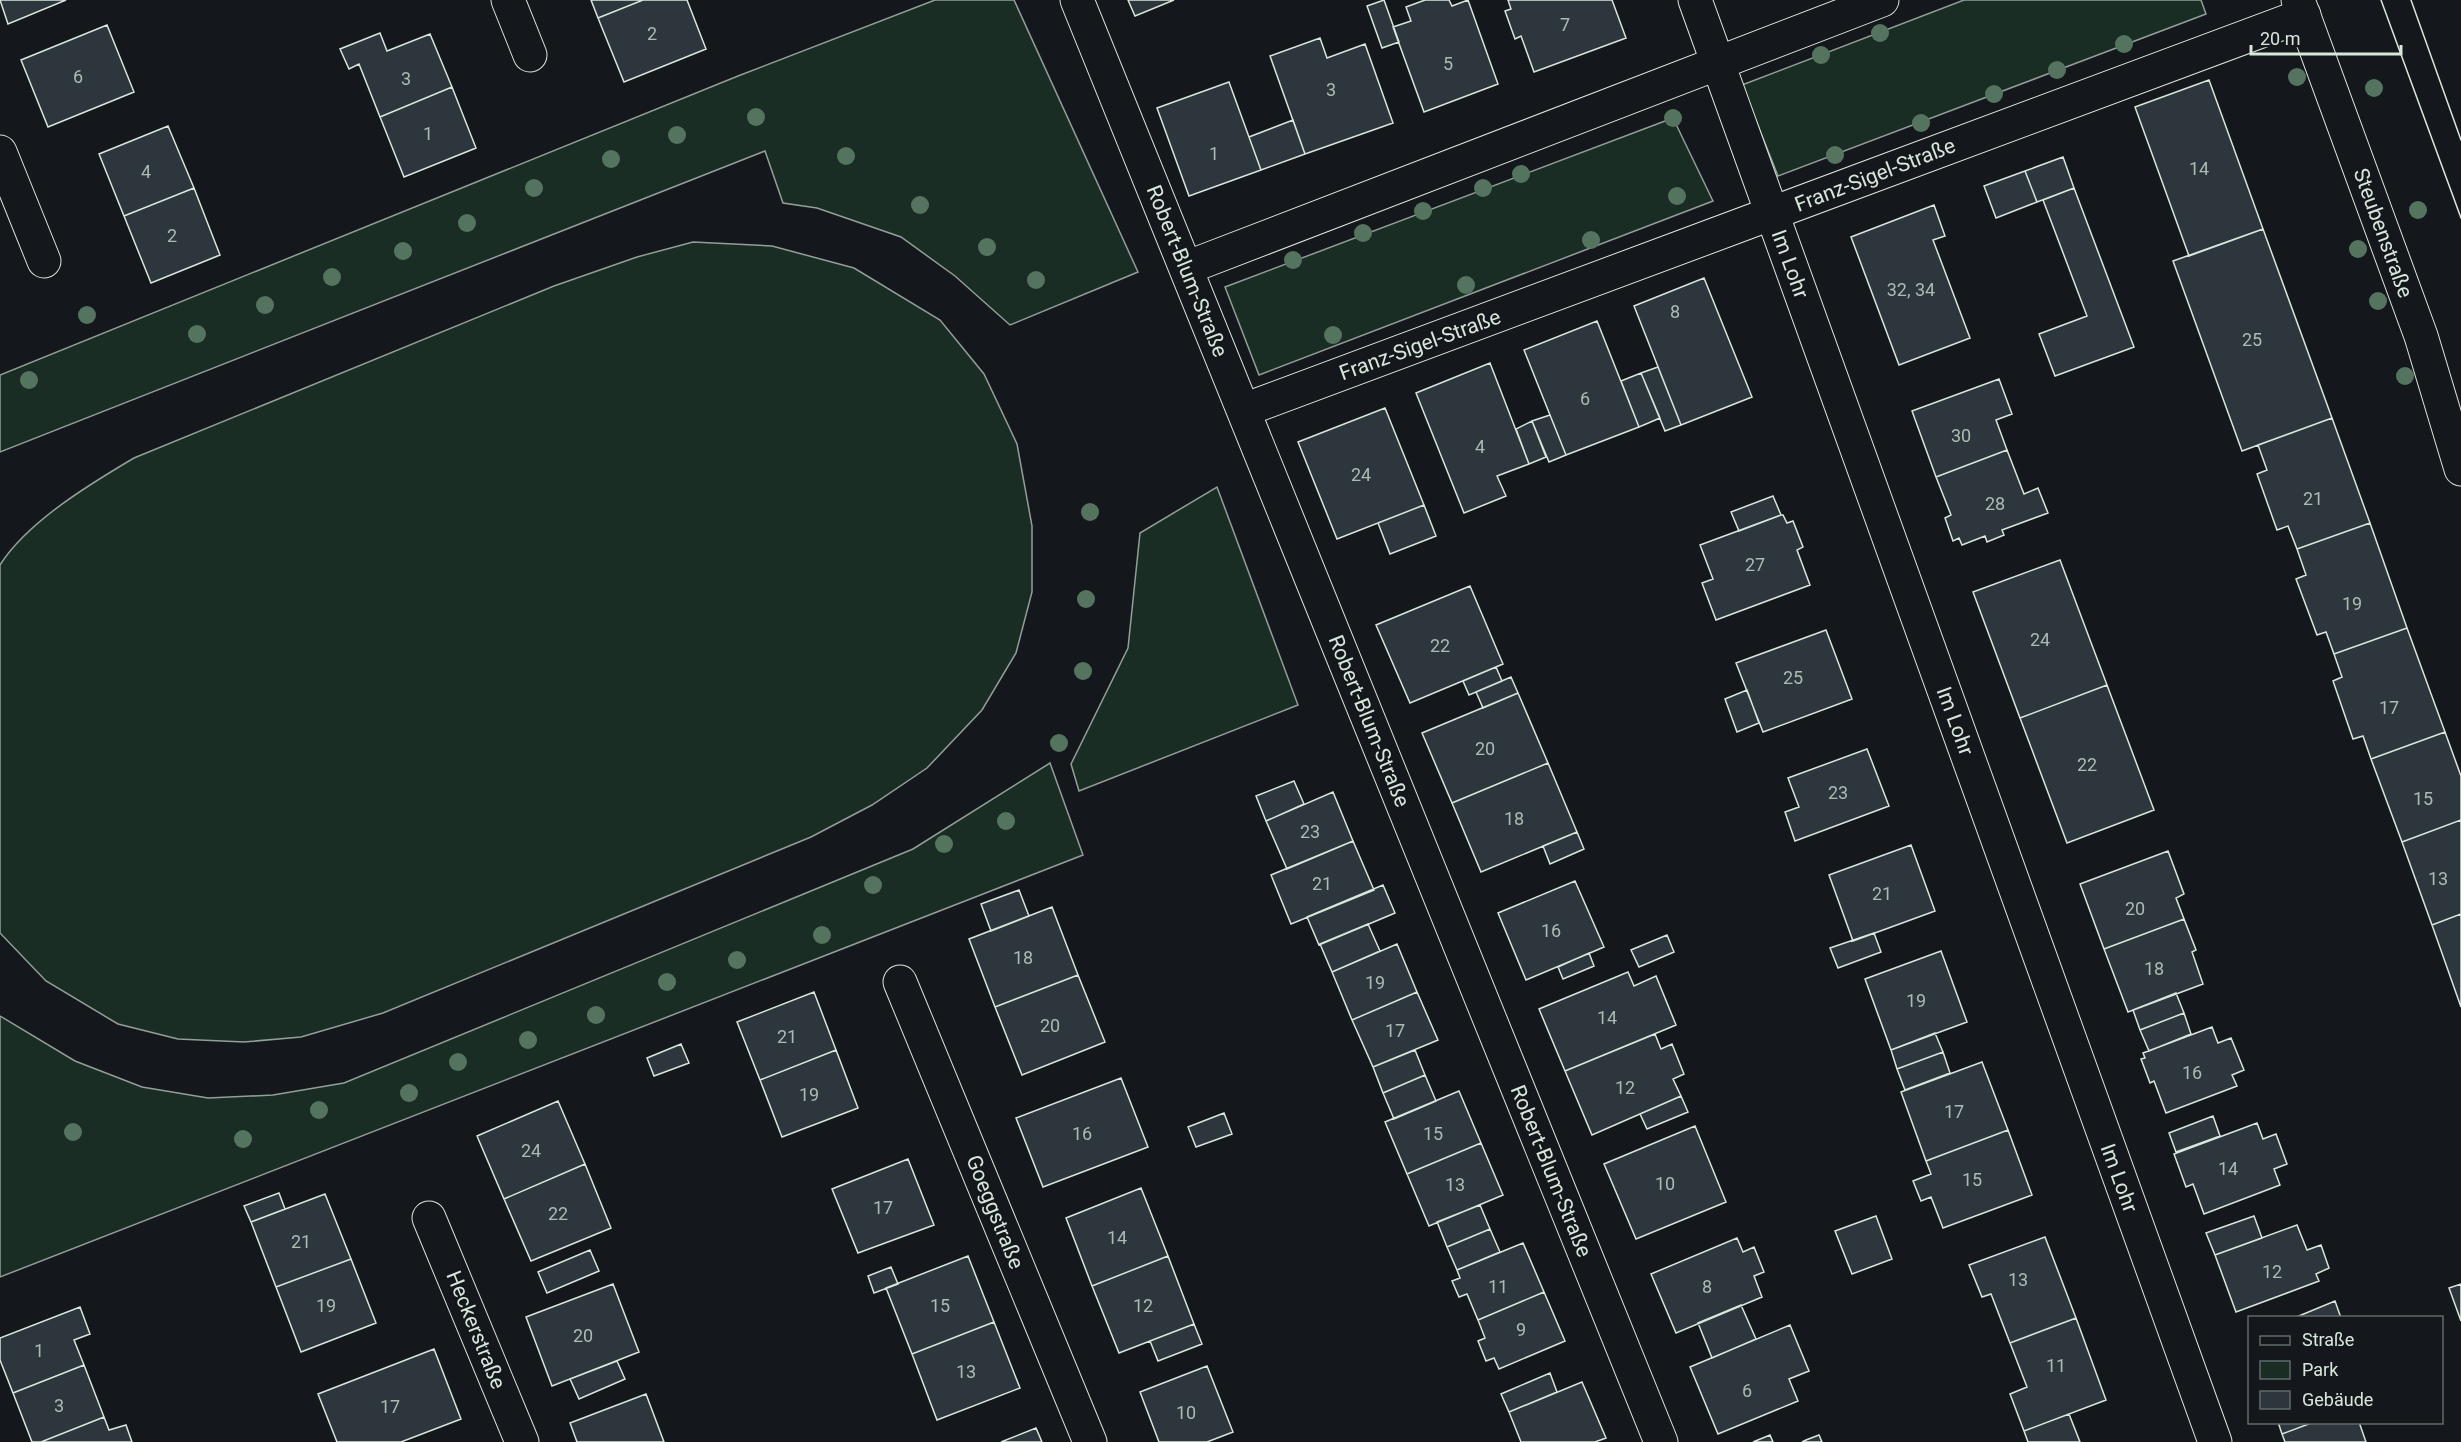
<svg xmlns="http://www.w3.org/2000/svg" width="2461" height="1442" font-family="Roboto,sans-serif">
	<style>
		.green { fill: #1a2d24; stroke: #939e99; stroke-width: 1.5 }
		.building { fill: #2c363c; stroke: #d8e6dc; stroke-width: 1.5 }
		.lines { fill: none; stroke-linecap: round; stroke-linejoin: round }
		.minor-casing { stroke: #d8e6dc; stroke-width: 35 }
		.tertiary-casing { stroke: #d8e6dc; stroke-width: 35 }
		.minor { stroke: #14181c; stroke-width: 33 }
		.tertiary { stroke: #14181c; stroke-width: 33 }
		.tram { stroke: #d8e6dc; stroke-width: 1.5 }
		.tree { fill: #55745f }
		.labels { text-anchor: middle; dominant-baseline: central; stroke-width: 4.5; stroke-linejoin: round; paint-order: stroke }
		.number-label { font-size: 18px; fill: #adbab4 }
		.street-label { font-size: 21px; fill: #d8e6dc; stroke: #14181c }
	</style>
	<rect width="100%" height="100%" fill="#14181c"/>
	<path class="green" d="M935,0H1014L1138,272L1010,325L955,276L901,237L817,208L783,203L765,151L0,452V375L738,76Z
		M1964,0H2201L2206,14L1778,176L1742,85Z
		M1673,118L1713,201L1259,375L1225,287Z
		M693,242L772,246L854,268L940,320L984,374L1017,444L1032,526V592L1016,653L982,710L927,768L872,805L811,837L383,1013L301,1037L244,1042L178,1039L118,1024L46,981L0,933V565C27,522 90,484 134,458L554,286L637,257Z
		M1217,487L1298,705L1079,791L1071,764L1128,648L1140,533Z
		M1050,763L1083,855L0,1277V1016L75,1061L142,1087L208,1098L273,1095L344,1083L913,849Z"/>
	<path class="building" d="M0,0H66L8,24Z
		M591,0H643L598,18Z
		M643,0H687L706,49L624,82L598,18Z
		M1128,0H1174L1135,16Z
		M1384,0L1399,42L1382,48L1367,6Z
		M1425,0H1449L1452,6L1468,0L1498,84L1424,112L1393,27L1411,21L1406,7Z
		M1508,0H1612L1626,38L1534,72L1521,36L1515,39L1505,11L1511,9Z
		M107,25L134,92L48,127L21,60Z
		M380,33L387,51L430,34L452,87L380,117L359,64L349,69L340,49Z
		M1320,38L1327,58L1365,44L1393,123L1305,154L1270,56Z
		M2209,80L2263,229L2189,256L2135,107Z
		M1229,82L1261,170L1189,196L1157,108Z
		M452,87L476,148L404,177L380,117Z
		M1293,120L1305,154L1261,170L1249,137Z
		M168,126L194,188L124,216L99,154Z
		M2063,157L2074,188L2037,202L2025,171Z
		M2025,171L2037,202L1996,218L1984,186Z
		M194,188L220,255L151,283L124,216Z
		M2074,188L2134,347L2055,376L2039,334L2087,316L2043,200Z
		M1934,205L1945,236L1933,240L1970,338L1899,365L1851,237Z
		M2263,229L2332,418L2242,451L2173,261Z
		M1704,278L1752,397L1681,425L1634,306Z
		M1597,321L1639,427L1566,455L1524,350Z
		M1490,363L1529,464L1497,476L1506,496L1464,513L1416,393Z
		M1658,367L1681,425L1665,431L1641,373Z
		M1641,373L1660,418L1639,427L1621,381Z
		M1999,379L2012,414L1996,420L2007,450L1936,477L1912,411Z
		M1385,408L1424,505L1337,539L1298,442Z
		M1550,415L1566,455L1549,462L1532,421Z
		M2332,418L2370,523L2297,549L2288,526L2277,530L2257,474L2267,470L2258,445Z
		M1532,421L1546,457L1529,464L1516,429Z
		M2007,450L2024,494L2038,488L2048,513L2002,530L2004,535L1987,542L1985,536L1962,545L1959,538L1953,541L1945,518L1951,515L1936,477Z
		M1773,496L1781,515L1739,531L1731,512Z
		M1424,505L1436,536L1390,554L1378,523Z
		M1781,515H1783L1787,523L1793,521L1803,547L1797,550L1810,585L1716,620L1702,583L1713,579L1700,545Z
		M2370,523L2407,628L2334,654L2326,632L2317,635L2296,579L2306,575L2297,549Z
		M2060,560L2107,685L2020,718L1973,592Z
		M1470,586L1503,664L1410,703L1376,625Z
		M2407,628L2445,732L2371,759L2363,736L2353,739L2333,681L2342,677L2334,654Z
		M1826,630L1852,699L1763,732L1736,663Z
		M1496,667L1502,681L1469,695L1463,681Z
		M1511,677L1518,693L1483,708L1476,692Z
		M2107,685L2154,810L2067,843L2020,718Z
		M1747,690L1759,723L1737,732L1725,699Z
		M1518,693L1548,763L1452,803L1422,733Z
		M2445,732L2461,776V820L2402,842L2371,759Z
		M1867,749L1889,806L1795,841L1785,812L1799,807L1788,778Z
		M1548,763L1577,832L1481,872L1452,803Z
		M1294,781L1304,804L1266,821L1256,796Z
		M1333,792L1353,841L1287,869L1266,821Z
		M2461,820V914L2432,925L2402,842Z
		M1577,832L1584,849L1550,864L1543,846Z
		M1353,841L1374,890L1291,924L1271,875Z
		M1911,845L1935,911L1853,941L1829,875Z
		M2168,851L2184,894L2176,898L2184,919L2104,949L2080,884Z
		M1575,881L1604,947L1526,980L1498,913Z
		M1383,885L1395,913L1319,945L1307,917Z
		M1019,890L1029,916L991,931L981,904Z
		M1052,907L1078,975L995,1007L969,939Z
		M2461,914V1007L2432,925Z
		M2184,919L2196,950L2192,952L2203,984L2128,1012L2104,949Z
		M1368,924L1380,951L1332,972L1320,944Z
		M1874,933L1881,952L1838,968L1830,948Z
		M1667,935L1674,952L1639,967L1631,950Z
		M1397,944L1417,992L1352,1020L1332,972Z
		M1941,951L1967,1022L1891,1050L1865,979Z
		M1589,953L1594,966L1563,979L1558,967Z
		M1628,972L1634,986L1656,976L1676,1025L1565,1071L1539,1009Z
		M1078,975L1105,1042L1022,1075L995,1007Z
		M814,992L836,1050L760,1080L737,1022Z
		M1417,992L1438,1040L1373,1067L1352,1020Z
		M2176,993L2184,1013L2140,1030L2133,1010Z
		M2184,1013L2191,1034L2149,1051L2140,1030Z
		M2212,1027L2218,1043L2231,1038L2244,1070L2232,1075L2237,1086L2166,1113L2154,1081L2150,1083L2141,1059L2145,1058L2143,1053Z
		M1935,1033L1943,1052L1897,1069L1891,1050Z
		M1655,1034L1661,1049L1672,1044L1684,1074L1673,1079L1681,1096L1592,1135L1565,1071Z
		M681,1044L689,1063L654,1076L647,1058Z
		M836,1050L858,1108L782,1137L760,1080Z
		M1415,1050L1425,1075L1383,1093L1373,1067Z
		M1943,1052L1950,1073L1905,1090L1897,1069Z
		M1982,1062L2008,1130L1926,1161L1901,1092Z
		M1425,1075L1436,1101L1394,1119L1383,1093Z
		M1121,1078L1148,1147L1043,1187L1016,1118Z
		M1459,1091L1481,1143L1407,1174L1385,1122Z
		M1681,1096L1688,1112L1647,1129L1640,1114Z
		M558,1101L585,1164L504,1199L477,1136Z
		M1224,1113L1232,1134L1196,1147L1188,1127Z
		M2213,1116L2220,1136L2176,1152L2169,1133Z
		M2257,1123L2263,1139L2276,1134L2287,1164L2274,1169L2280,1185L2204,1214L2193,1184L2186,1187L2174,1154Z
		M1695,1126L1726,1202L1636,1239L1604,1164Z
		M2008,1130L2032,1195L1943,1228L1931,1197L1921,1201L1913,1181L1931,1174L1926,1161Z
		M1481,1143L1503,1195L1429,1226L1407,1174Z
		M908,1159L934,1225L858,1253L832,1189Z
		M585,1164L611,1228L531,1261L504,1199Z
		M1141,1188L1168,1256L1092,1286L1066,1218Z
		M279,1193L285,1209L251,1222L244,1206Z
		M325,1194L351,1259L276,1287L251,1222Z
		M1480,1205L1490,1229L1447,1247L1437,1222Z
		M1876,1216L1892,1259L1852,1274L1835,1231Z
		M2254,1216L2262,1238L2215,1255L2206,1233Z
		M2297,1225L2307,1250L2321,1245L2329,1268L2316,1274L2319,1281L2236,1312L2215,1255Z
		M1490,1229L1500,1252L1457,1270L1447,1247Z
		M2045,1237L2076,1318L2010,1343L1991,1294L1982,1297L1969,1265Z
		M1737,1238L1743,1252L1754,1247L1764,1272L1754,1276L1762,1297L1676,1333L1651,1274Z
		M1523,1243L1544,1292L1478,1320L1467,1294L1459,1297L1452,1281L1460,1278L1457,1270Z
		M590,1250L599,1271L547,1293L538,1272Z
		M968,1256L994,1322L912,1354L886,1288Z
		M1168,1256L1194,1324L1119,1353L1092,1286Z
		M351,1259L376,1323L301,1352L276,1287Z
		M891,1267L898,1284L874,1293L868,1276Z
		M613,1284L639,1352L552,1386L526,1317Z
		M2461,1284V1321L2449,1288Z
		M1544,1292L1565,1341L1499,1369L1494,1358L1486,1361L1478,1341L1485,1338L1478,1320Z
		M2335,1301L2341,1318H2294Z
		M1741,1305L1756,1339L1712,1358L1698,1323Z
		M80,1307L90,1334L74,1340L84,1365L13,1393L0,1360V1338Z
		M2076,1318L2106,1400L2024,1431L2010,1394L2027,1387L2010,1343Z
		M994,1322L1020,1388L937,1420L912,1354Z
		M1194,1324L1202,1344L1158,1361L1150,1341Z
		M1790,1325L1809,1371L1789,1379L1798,1401L1718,1434L1690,1367Z
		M434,1349L461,1419L401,1442H337L318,1394Z
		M617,1361L625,1379L579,1399L570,1379Z
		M84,1365L104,1417L41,1442H32L13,1393Z
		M1207,1366L1233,1432L1207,1442H1159L1140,1392Z
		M1550,1373L1557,1392L1509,1412L1501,1394Z
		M1582,1382L1606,1438L1595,1442H1521L1509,1412Z
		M646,1394L664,1442H577L570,1423Z
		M2069,1414L2080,1442H2028L2024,1431Z
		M104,1417L109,1430L126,1425L132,1442H41Z
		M2278,1422H2314L2282,1434Z
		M2314,1422H2359L2366,1442H2285L2282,1434Z
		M1036,1428L1042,1442H1001Z
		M1770,1435L1773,1442H1753Z
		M1819,1435L1822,1442H1802L1806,1440Z"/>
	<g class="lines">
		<g class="minor-casing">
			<path id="minor" d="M508,0L530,55
				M1077,0L1661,1442
				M1695,0L2215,1442
				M0,152L44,261
				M1186,268L1882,0
				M1244,410L2304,15
				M900,982L1090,1442
				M429,1218L522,1442"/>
		</g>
		<g class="tertiary-casing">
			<path id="tertiary" d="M2298,0L2421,336L2461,469"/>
		</g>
		<use href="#minor" class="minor"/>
		<use href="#tertiary" class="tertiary"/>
		<path class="tram" d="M2381,0L2461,218
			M2411,0L2461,140"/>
	</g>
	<g class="tree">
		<circle cx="1880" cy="33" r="9"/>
		<circle cx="2124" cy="44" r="9"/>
		<circle cx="1821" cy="55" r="9"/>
		<circle cx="2057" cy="70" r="9"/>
		<circle cx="2297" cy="77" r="9"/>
		<circle cx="2374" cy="88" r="9"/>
		<circle cx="1994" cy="94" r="9"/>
		<circle cx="756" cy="117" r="9"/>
		<circle cx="1673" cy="118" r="9"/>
		<circle cx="1921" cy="123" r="9"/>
		<circle cx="677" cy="135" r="9"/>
		<circle cx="1835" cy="155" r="9"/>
		<circle cx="846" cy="156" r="9"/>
		<circle cx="611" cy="159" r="9"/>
		<circle cx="1521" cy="174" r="9"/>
		<circle cx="534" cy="188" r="9"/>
		<circle cx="1483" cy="188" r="9"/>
		<circle cx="1677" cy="196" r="9"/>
		<circle cx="920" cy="205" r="9"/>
		<circle cx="2418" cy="210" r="9"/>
		<circle cx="1423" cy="211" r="9"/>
		<circle cx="467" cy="223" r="9"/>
		<circle cx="1363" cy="233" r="9"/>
		<circle cx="1591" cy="240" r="9"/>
		<circle cx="987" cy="247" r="9"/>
		<circle cx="2358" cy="249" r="9"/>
		<circle cx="403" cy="251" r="9"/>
		<circle cx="1293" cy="260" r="9"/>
		<circle cx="332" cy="277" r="9"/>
		<circle cx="1036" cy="280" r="9"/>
		<circle cx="1466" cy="285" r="9"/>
		<circle cx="2378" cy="301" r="9"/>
		<circle cx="265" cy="305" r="9"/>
		<circle cx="87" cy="315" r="9"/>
		<circle cx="197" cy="334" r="9"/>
		<circle cx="1333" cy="335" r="9"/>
		<circle cx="2405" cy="376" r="9"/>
		<circle cx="29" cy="380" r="9"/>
		<circle cx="1090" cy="512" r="9"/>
		<circle cx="1086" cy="599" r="9"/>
		<circle cx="1083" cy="671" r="9"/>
		<circle cx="1059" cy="743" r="9"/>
		<circle cx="1006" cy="821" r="9"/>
		<circle cx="944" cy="844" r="9"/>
		<circle cx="873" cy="885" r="9"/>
		<circle cx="822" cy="935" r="9"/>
		<circle cx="737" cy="960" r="9"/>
		<circle cx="667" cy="982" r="9"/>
		<circle cx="596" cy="1015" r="9"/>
		<circle cx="528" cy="1040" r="9"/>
		<circle cx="458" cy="1062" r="9"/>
		<circle cx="409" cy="1093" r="9"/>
		<circle cx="319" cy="1110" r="9"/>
		<circle cx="73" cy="1132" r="9"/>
		<circle cx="243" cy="1139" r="9"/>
	</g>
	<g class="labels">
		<g class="number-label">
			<text x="1565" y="24">7</text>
			<text x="652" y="33">2</text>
			<text x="1448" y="63">5</text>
			<text x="78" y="76">6</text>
			<text x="406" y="78">3</text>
			<text x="1331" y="89">3</text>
			<text x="428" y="133">1</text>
			<text x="1214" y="153">1</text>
			<text x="2199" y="168">14</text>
			<text x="146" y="171">4</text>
			<text x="172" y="235">2</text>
			<text x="1911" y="289">32, 34</text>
			<text x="1675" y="311">8</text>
			<text x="2252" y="339">25</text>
			<text x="1585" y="398">6</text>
			<text x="1961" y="435">30</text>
			<text x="1480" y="446">4</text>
			<text x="1361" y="474">24</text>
			<text x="2313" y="498">21</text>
			<text x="1995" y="503">28</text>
			<text x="1755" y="564">27</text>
			<text x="2352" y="603">19</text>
			<text x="2040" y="639">24</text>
			<text x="1440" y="645">22</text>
			<text x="1793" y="677">25</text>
			<text x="2389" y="707">17</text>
			<text x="1485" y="748">20</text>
			<text x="2087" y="764">22</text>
			<text x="1838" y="792">23</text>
			<text x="2423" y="798">15</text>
			<text x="1514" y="818">18</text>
			<text x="1310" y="831">23</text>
			<text x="2438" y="878">13</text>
			<text x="1322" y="883">21</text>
			<text x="1882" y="893">21</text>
			<text x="2135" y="908">20</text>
			<text x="1551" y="930">16</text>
			<text x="1023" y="957">18</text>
			<text x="2154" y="968">18</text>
			<text x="1375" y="982">19</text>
			<text x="1916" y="1000">19</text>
			<text x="1607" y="1017">14</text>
			<text x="1050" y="1025">20</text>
			<text x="1395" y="1030">17</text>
			<text x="787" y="1036">21</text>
			<text x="2192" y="1072">16</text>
			<text x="1625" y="1087">12</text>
			<text x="809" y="1094">19</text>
			<text x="1954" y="1111">17</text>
			<text x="1082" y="1133">16</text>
			<text x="1433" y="1133">15</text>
			<text x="531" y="1150">24</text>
			<text x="2228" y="1168">14</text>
			<text x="1972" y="1179">15</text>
			<text x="1665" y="1183">10</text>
			<text x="1455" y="1184">13</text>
			<text x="883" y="1207">17</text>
			<text x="558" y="1213">22</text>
			<text x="1117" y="1237">14</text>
			<text x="301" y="1241">21</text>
			<text x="2272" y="1271">12</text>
			<text x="2018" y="1279">13</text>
			<text x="1498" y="1286">11</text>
			<text x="1707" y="1286">8</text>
			<text x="326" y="1305">19</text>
			<text x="940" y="1305">15</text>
			<text x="1143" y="1305">12</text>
			<text x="1521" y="1329">9</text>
			<text x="583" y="1335">20</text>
			<text x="39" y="1350">1</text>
			<text x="2056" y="1365">11</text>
			<text x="966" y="1371">13</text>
			<text x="1747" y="1390">6</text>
			<text x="59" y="1405">3</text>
			<text x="390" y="1406">17</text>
			<text x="1186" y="1412">10</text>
		</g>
		<g class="street-label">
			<text transform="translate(1875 175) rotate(-21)">Franz-Sigel-Straße</text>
			<text transform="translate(2383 233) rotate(70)">Steubenstraße</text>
			<text transform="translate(1790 264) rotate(70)">Im Lohr</text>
			<text transform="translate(1187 271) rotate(68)">Robert-Blum-Straße</text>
			<text transform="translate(1420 345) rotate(-20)">Franz-Sigel-Straße</text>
			<text transform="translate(1369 721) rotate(68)">Robert-Blum-Straße</text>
			<text transform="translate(1955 721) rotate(70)">Im Lohr</text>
			<text transform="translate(1551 1171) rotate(68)">Robert-Blum-Straße</text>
			<text transform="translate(2119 1178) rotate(70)">Im Lohr</text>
			<text transform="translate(995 1212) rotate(68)">Goeggstraße</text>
			<text transform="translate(476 1330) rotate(68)">Heckerstraße</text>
		</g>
	</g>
	<rect x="2248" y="1316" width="195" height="108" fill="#14181c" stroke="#626a69" stroke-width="1.5"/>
	<rect x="2260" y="1336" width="30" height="9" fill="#14181c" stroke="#626a69" stroke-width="1.5"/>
	<text x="2302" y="1346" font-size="18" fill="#d8e6dc">Straße</text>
	<rect x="2260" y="1361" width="30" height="18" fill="#1a2d24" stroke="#626a69" stroke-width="1.5"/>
	<text x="2302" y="1376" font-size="18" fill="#d8e6dc">Park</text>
	<rect x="2260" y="1391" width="30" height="18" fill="#2c363c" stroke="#626a69" stroke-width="1.5"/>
	<text x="2302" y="1406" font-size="18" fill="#d8e6dc">Gebäude</text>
	<path d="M2251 45v9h150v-9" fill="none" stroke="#d8e6dc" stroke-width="3"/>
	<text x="2260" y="45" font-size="18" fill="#d8e6dc" stroke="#14181c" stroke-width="4.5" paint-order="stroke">20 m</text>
</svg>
